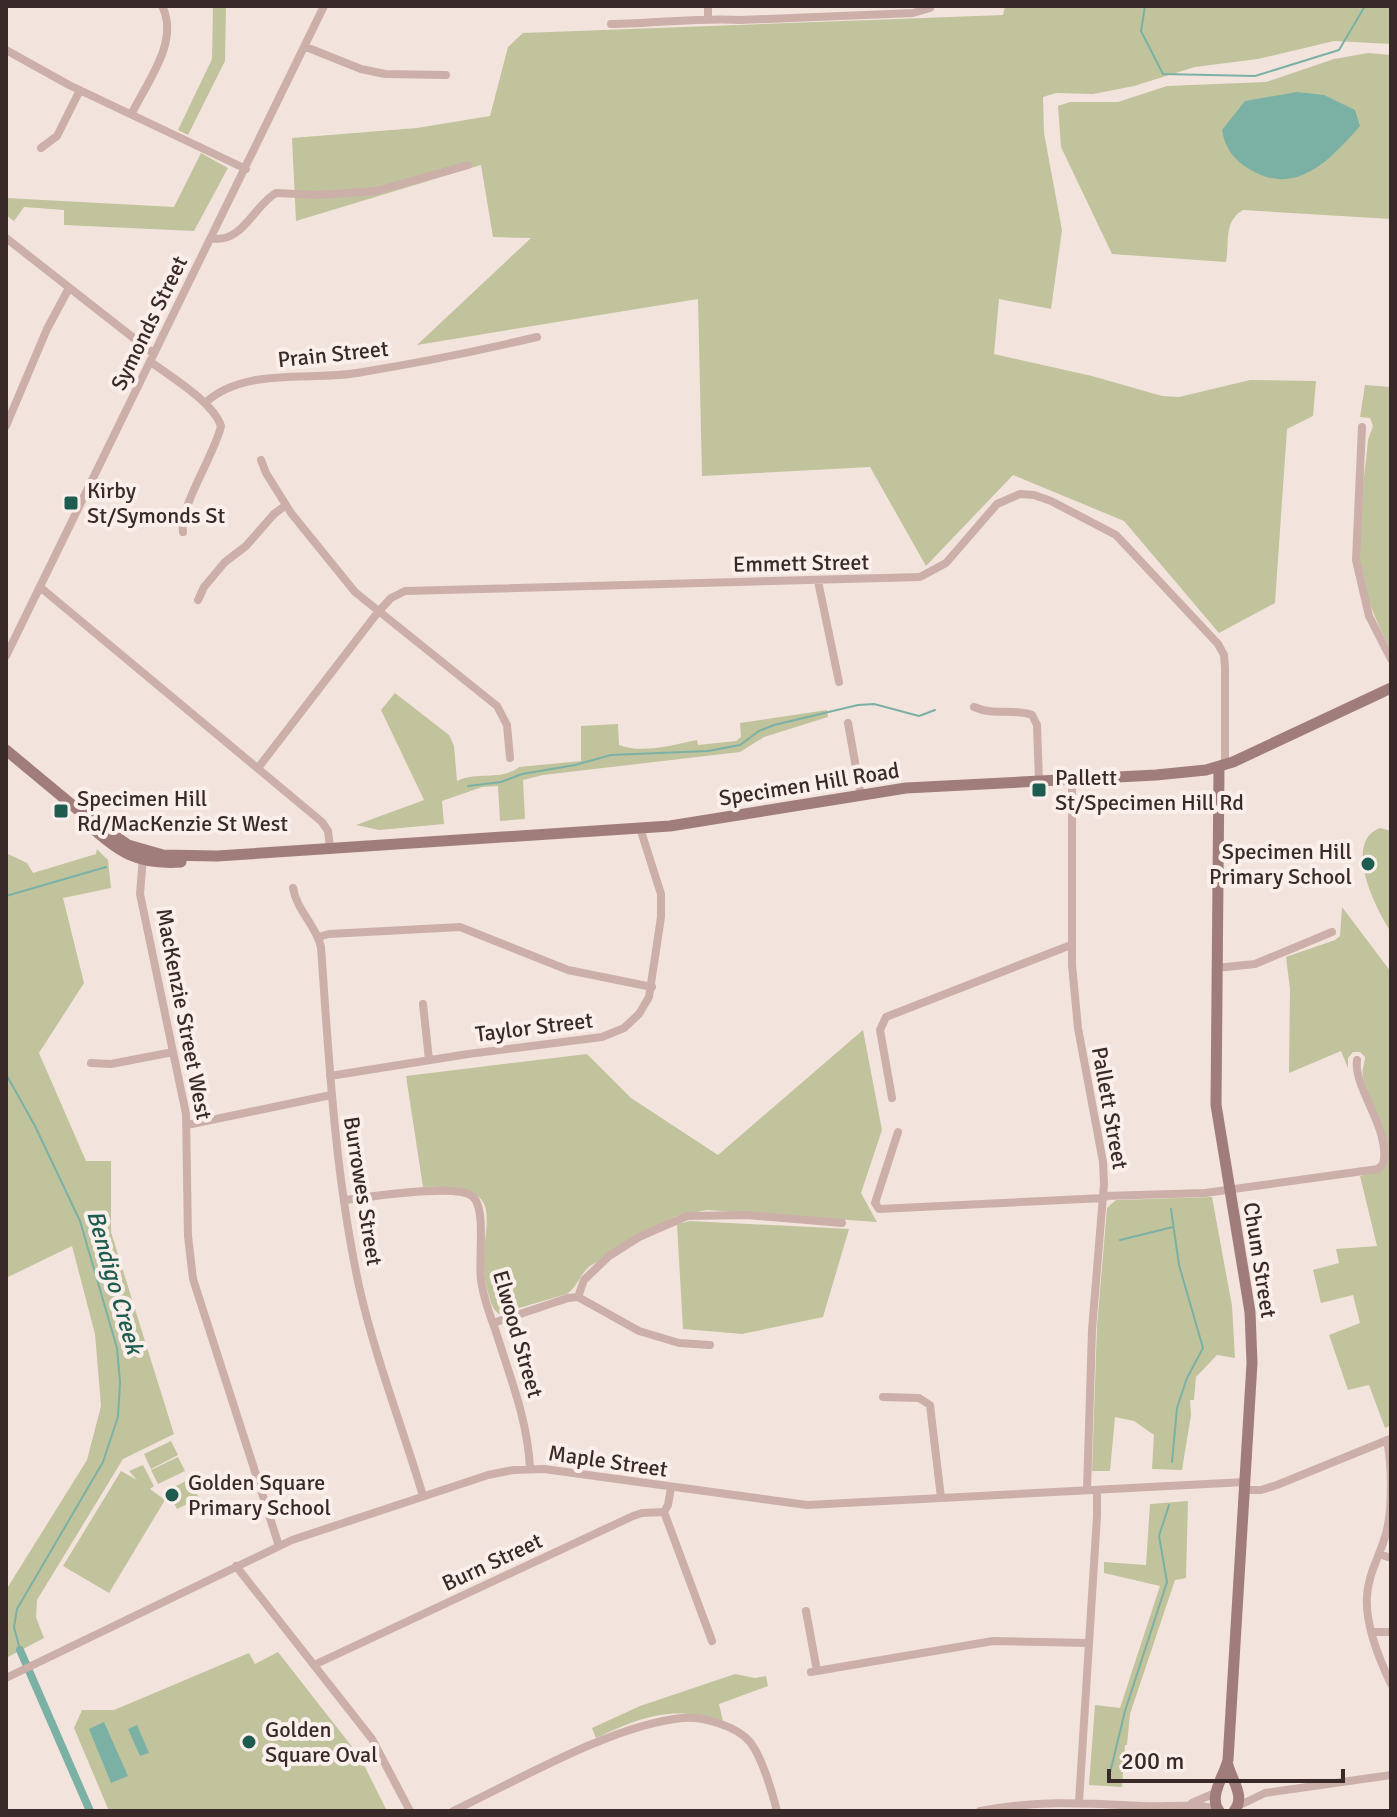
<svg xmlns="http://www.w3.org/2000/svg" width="1397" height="1817" font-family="Signika,sans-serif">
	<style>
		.green { fill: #c1c39d }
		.water { fill: #7bb1a5 }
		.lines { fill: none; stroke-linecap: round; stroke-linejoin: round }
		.stream { stroke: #7bb1a5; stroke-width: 2 }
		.canal { stroke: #7bb1a5; stroke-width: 8 }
		.street { stroke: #ccafa9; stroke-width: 8 }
		.secondary { stroke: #a07d7a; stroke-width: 11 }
		.poi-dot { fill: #1d5c4f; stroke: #faefea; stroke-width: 3 }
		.labels { text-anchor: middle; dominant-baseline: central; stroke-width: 8; stroke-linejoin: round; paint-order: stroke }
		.street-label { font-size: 22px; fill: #392a29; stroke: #faefea }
		.poi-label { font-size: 22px; fill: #392a29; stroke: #faefea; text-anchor: start }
		.water-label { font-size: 24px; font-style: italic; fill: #1d5c4f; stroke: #faefea }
	</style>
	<rect width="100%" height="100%" fill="#f3e3dd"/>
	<path class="green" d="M213,6H226L225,61L188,135L178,130L212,59Z
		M1005,6H1391V44L1334,41L1258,59L1195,67L1134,86L1093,94L1056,93L1043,97L1044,133L1062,230L1051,309L999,299L994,354L1092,376L1162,396L1179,397L1250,380L1316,381L1313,416L1287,429L1275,603L1219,633L1124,521L1013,475L926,566L870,467L702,476L698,299L417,345L531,238L493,237L481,165L296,221L292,138L417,128L490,116L508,47L523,33L1003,15Z
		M1368,53L1391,55V219L1243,210C1223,222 1230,242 1226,262L1112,254L1061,147L1058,106L1070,102H1118L1167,86L1266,82L1334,59Z
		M201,153L228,168L194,231L64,225V210L24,207L14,221L6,215V198L174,207Z
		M1365,385L1391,387V650C1376,622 1364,594 1360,563C1355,523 1365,479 1368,440L1373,426L1370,418L1360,417Z
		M395,693L449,735L454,746L457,781C476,771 502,781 519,767L581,761V726L618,724L619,745C642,754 673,745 697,740L698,745L736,741L741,737L740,723L827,710L828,717L764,737L740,752L543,775L523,780L525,819L500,821L498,786L482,787L442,801L444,824L379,830L356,825L424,800L381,710Z
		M1380,828L1391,831V932C1376,910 1342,842 1380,828Z
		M97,849L108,860L111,888L63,898L84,983L39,1053L86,1161H111V1232L174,1434L123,1459L37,1600L36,1617L44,1638L6,1658V1590L87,1460L101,1406L95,1334L72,1246L6,1278V853L27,863L33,873L96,854Z
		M1342,907L1391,972V1425L1385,1428L1369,1385L1348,1390L1329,1335L1360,1323L1353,1295L1321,1303L1313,1270L1339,1263L1336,1249L1377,1246L1360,1176L1382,1170C1397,1147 1368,1101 1363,1077C1361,1070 1365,1064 1365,1057L1360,1052H1353L1348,1058V1068L1341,1051L1289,1073L1290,989L1286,957L1335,940L1340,936Z
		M863,1030L882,1130L861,1193L877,1222L707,1210L676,1216L590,1266C580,1274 578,1286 567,1294L499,1314C492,1309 491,1302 488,1293C470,1229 524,1184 423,1187L406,1076L587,1054L631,1098L718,1155Z
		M1212,1197L1232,1306L1235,1358L1217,1355L1196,1377L1194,1400H1190L1191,1415L1182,1470L1152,1469L1154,1435L1134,1421L1115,1417L1110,1471H1092L1097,1326L1107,1208L1116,1200Z
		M690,1221L849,1229L823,1317L742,1334L683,1329L677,1224Z
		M171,1441L178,1455L151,1469L144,1454Z
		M178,1457L185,1471L158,1484L151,1470Z
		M143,1465L154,1486L150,1489L165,1500L109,1593L63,1566L121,1471L137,1480L129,1471Z
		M190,1479L199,1498L177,1509L168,1490Z
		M1188,1501L1186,1578L1175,1580L1130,1714L1127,1745H1125L1122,1787L1089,1785L1095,1705L1120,1708L1160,1586L1104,1573V1562L1146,1565L1150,1504Z
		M278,1652L360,1757L387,1811H109L74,1728L82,1710H114L249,1653L255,1664Z
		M735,1674L755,1678L766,1676L768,1686L719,1704L723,1721C672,1705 643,1716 596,1738L592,1728L640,1706Z"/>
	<path class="water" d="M1297,92L1324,95L1355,110L1360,126C1331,159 1296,198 1249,169C1233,159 1225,148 1222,130L1245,101Z
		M104,1722L128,1776L111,1783L89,1729Z
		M137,1725L149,1753L140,1756L128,1729Z"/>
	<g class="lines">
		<path class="stream" d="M1145,6L1141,31L1163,74L1255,76L1339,50L1365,6
			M468,786L501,782L522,774L575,765L611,755L708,751L740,745L759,731L774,725L858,705L874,704L919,716L935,710
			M6,896L106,867
			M6,1074L35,1126L80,1221L117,1348L120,1382L118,1417L103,1462L17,1609L14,1627L20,1650
			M1171,1209L1179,1265L1203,1348L1187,1378L1177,1408L1172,1462
			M1120,1240L1173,1227
			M1108,1781L1125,1711L1167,1582L1159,1536L1169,1505"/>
		<path class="canal" d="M20,1650L90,1811"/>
		<path class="street" d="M708,18V6
			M611,24C655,24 699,17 741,20L913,13L930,8
			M306,47L361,69L385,74L446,75
			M6,50L69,85L246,169
			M132,113C147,82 180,41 162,6
			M41,148L57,136L80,90
			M6,238L154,354
			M211,238C242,245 254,205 276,193L318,195L376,191L468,165
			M151,362C171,377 213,402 221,426C215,454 179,507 183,532
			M205,403C244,367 308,381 357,373C418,363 478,351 537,337
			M6,426L47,329L69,288
			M1362,427L1356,560L1369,616L1391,659
			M261,460L266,473L291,513L355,592L497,706L507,725L510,758
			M818,581L839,682
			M40,587L322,822L328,831L330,848
			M198,600L204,587L225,562L246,546L274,514L286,505
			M6,656L324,6
			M974,707C994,716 1013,708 1032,715L1037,725L1039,781
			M848,723L861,796
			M258,768L378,612L391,598L405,591L920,577L946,563L997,504L1020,494L1034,495L1051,501L1116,535L1218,644L1224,655L1225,668V765
			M1072,779V965L1078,1028L1103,1162L1104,1184L1092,1330L1087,1490
			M143,857L140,894L186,1114L188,1236L193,1279L279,1546
			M293,888C297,911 316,925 321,947C329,1061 335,1175 359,1286C375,1357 402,1426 423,1496
			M318,937L329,934L460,927L568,970L652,987
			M1216,968L1255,964L1332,932
			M423,1004L429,1060
			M91,1063L111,1064L173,1052
			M330,1076L468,1054L602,1037L624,1028L639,1014L649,997L661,917V894L640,828
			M892,1098L880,1030L886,1017L1071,945
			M187,1125L331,1095
			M898,1132L875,1203L879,1209L1104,1198
			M1104,1196L1205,1193L1378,1169L1383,1164C1392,1131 1353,1088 1357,1060
			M345,1200C369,1197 455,1183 472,1196C487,1207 478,1259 481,1279C483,1298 490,1315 496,1332C510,1377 528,1421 530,1469
			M578,1297L584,1280L609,1256L639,1237L687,1216L746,1215L842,1223
			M493,1323L568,1298L578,1297L639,1331L679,1343L710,1345
			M883,1397L919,1398L930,1405L941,1498
			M1387,1440C1392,1464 1393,1513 1385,1537C1379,1557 1368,1575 1367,1596C1365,1624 1379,1659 1391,1684
			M1245,1490H1261L1277,1485L1390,1439
			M664,1512L712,1641
			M1379,1554L1391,1558
			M236,1566L372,1739L410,1811
			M806,1611L817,1671
			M1373,1632H1391
			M314,1665L633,1516L642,1513L664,1512L668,1505L671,1488
			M811,1672L993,1641L1089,1643
			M6,1678L292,1540L488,1475L513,1470L544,1469L807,1505L1245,1482
			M1079,1802L1097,1516V1490
			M1192,1803L1215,1793
			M1238,1806L1265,1793L1391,1775
			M453,1811C517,1781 612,1725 682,1718C702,1716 737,1726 750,1742C762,1757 772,1792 777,1811
			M980,1811C1040,1800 1082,1803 1142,1806C1168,1807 1192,1803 1217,1809"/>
		<path class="secondary" d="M6,750L77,809L128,845L163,855L217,856L670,826L906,788L1156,775L1206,770L1233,762L1391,688
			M87,823C118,852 137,865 181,862
			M1228,1765C1232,1781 1246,1797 1234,1811
			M1219,1811C1208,1797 1224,1776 1228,1760L1252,1363L1250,1312L1216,1105L1219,767"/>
	</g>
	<g class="poi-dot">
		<rect x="63" y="495" width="16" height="16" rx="4"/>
		<rect x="1031" y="782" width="16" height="16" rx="4"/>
		<rect x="53" y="803" width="16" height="16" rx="4"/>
		<circle cx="1368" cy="864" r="8"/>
		<circle cx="172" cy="1495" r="8"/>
		<circle cx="249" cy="1742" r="8"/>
	</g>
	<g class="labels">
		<g class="street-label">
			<text transform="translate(149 323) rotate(-64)">Symonds Street</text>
			<text transform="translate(333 354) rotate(-6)">Prain Street</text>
			<text transform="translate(801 563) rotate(-1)">Emmett Street</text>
			<text transform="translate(809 784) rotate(-9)">Specimen Hill Road</text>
			<text transform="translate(184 1014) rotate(79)">MacKenzie Street West</text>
			<text transform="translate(534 1027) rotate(-7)">Taylor Street</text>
			<text transform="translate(1110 1108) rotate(80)">Pallett Street</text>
			<text transform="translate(363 1191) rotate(81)">Burrowes Street</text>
			<text transform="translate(1260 1260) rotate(81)">Chum Street</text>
			<text transform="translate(518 1334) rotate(74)">Elwood Street</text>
			<text transform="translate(608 1461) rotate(8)">Maple Street</text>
			<text transform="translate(492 1562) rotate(-25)">Burn Street</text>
		</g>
		<g class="poi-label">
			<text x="87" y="490">Kirby<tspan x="87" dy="25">St/Symonds St</tspan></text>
			<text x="1055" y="777">Pallett<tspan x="1055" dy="25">St/Specimen Hill Rd</tspan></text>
			<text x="77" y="798">Specimen Hill<tspan x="77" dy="25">Rd/MacKenzie St West</tspan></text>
			<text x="1352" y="851" text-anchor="end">Specimen Hill<tspan x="1352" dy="25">Primary School</tspan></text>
			<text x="188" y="1482">Golden Square<tspan x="188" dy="25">Primary School</tspan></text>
			<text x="265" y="1729">Golden<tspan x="265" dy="25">Square Oval</tspan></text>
		</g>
		<g class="water-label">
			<text transform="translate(115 1282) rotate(74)">Bendigo Creek</text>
		</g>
	</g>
	<rect width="1397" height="1817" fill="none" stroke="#392a29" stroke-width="16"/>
	<path d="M1109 1769v12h234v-12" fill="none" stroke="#392a29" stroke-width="4"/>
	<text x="1121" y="1769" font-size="24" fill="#392a29" stroke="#faefea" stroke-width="6" paint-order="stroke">200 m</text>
</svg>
